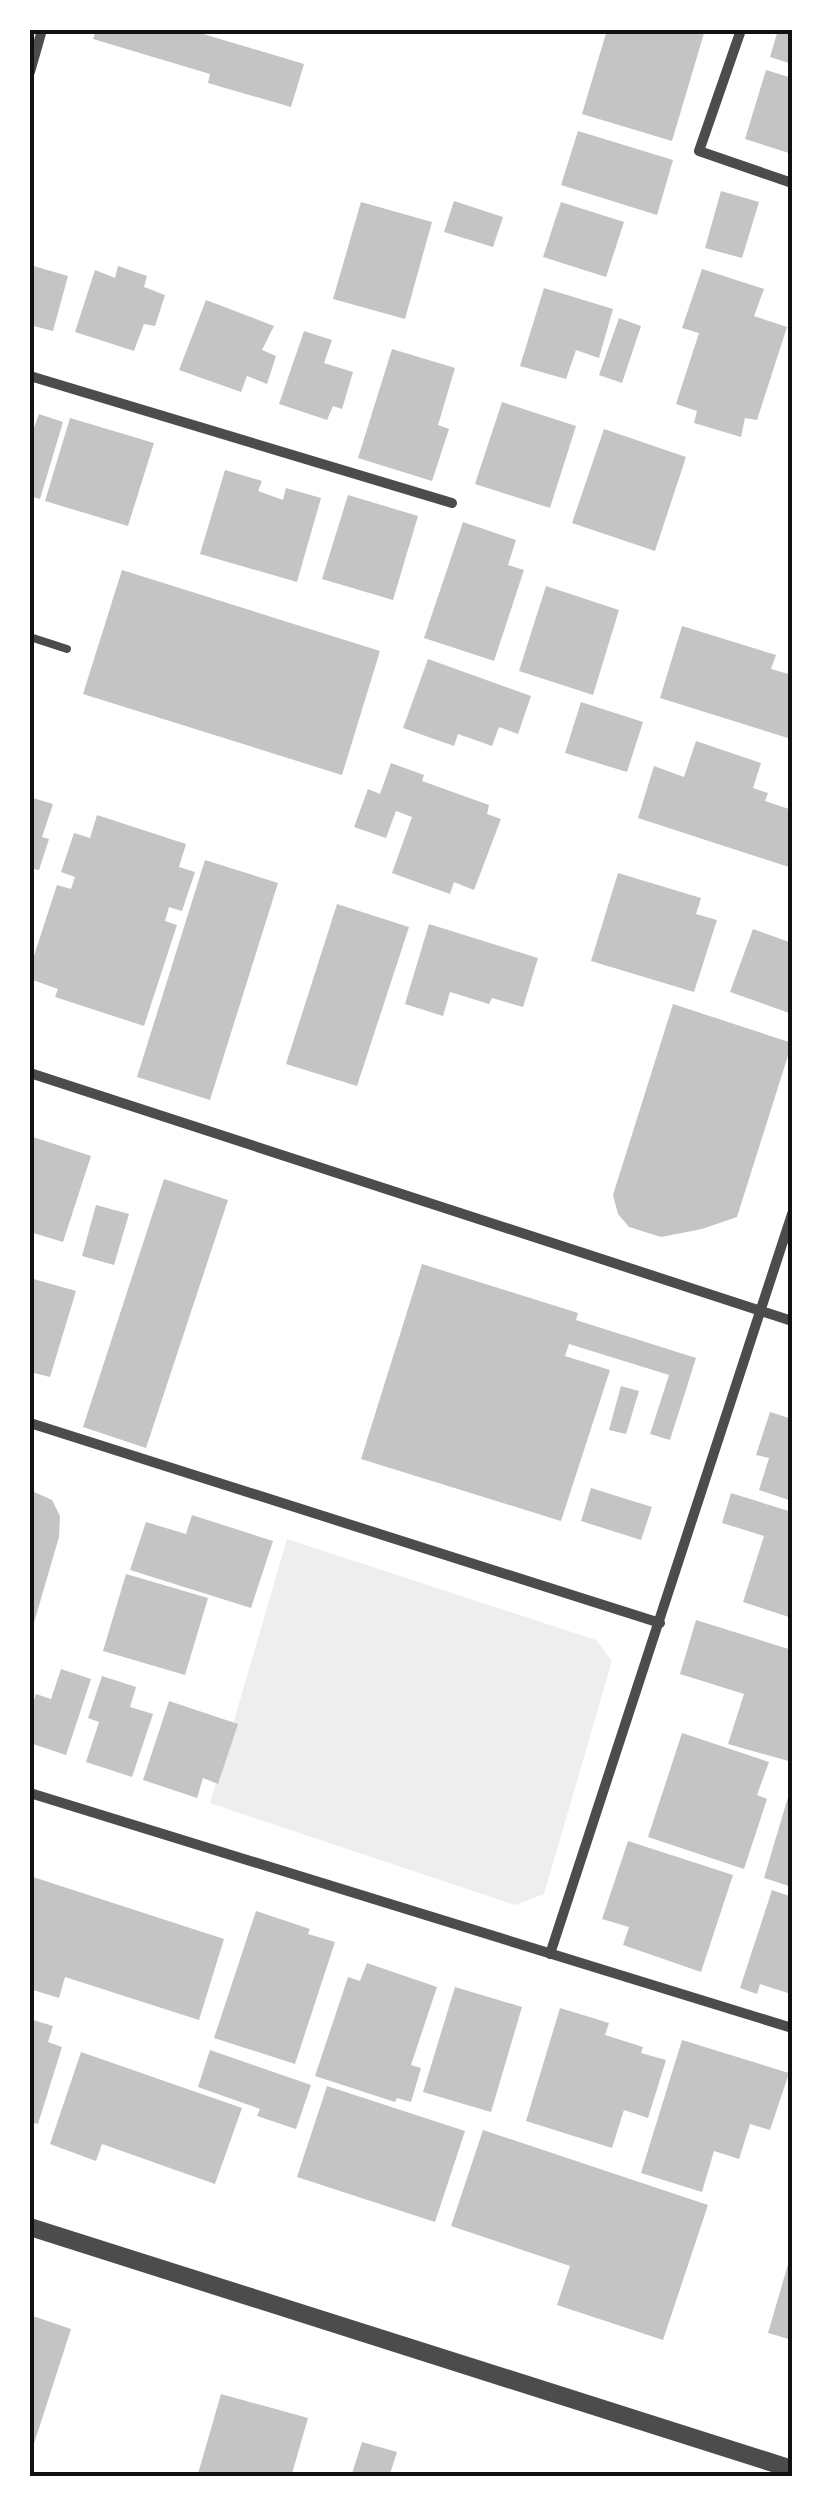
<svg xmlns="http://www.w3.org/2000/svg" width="822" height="2507" font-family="Quicksand,sans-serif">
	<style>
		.green { fill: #eee }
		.building { fill: #c4c4c4 }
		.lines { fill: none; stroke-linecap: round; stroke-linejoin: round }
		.service { stroke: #4c4c4c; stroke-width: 8 }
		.minor { stroke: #4c4c4c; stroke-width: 10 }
		.tertiary { stroke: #4c4c4c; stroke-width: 18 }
		.neatline { fill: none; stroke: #111; stroke-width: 4 }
	</style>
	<rect width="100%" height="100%" fill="#fff"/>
	<path class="green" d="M287,1539L596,1640L612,1661L544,1894L515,1905L210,1803Z"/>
	<path class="building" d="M96,30H190L304,64L291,107L208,83L210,74L93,39Z
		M607,30H705L672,141L582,114Z
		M778,30H792V64L770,57Z
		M766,70L792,78V154L745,139Z
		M578,131L673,160L657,215L561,185Z
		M721,191L759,202L742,258L705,248Z
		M454,201L503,217L493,247L444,232Z
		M361,202L432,222L405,319L333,299Z
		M561,202L624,222L606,277L543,257Z
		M30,265L68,276L53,331L30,325Z
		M118,266L147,276L144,287L165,295L155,326L144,324L134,351L75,332L95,270L115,278Z
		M702,269L764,289L754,316L787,327L757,420L745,418L741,437L694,423L697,411L676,404L699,333L682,328Z
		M544,288L613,309L599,358L576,350L566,379L520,366Z
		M206,300L274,326L262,350L276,356L267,384L247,376L241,392L179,370Z
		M619,318L641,326L622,383L599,375Z
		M304,331L332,340L324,363L353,372L342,409L333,406L327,420L279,404Z
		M392,349L455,368L438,425L449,429L432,481L358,458Z
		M502,402L576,426L550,508L475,484Z
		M39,414L63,422L40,499L30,496V433H32Z
		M70,418L154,443L128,526L45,501Z
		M604,429L686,457L655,551L572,523Z
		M225,470L262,481L258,491L283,500L286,488L321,498L297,582L200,554Z
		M348,495L418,516L393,600L322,579Z
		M463,522L516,540L508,565L524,570L494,661L424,638Z
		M122,570L380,651L342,775L83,694Z
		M546,586L619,610L593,695L519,671Z
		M682,626L776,655L771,669L792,675V726L788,738L660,698Z
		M428,659L531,696L518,734L499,727L492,746L458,734L454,746L403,728Z
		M581,702L643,722L627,772L565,753Z
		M696,741L761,763L753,788L768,793L765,801L792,810V868L638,818L654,766L684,777Z
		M391,763L424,775L422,781L489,805L487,814L501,819L474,890L454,882L450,894L392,873L412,817L396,811L386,838L354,827L368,789L380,794Z
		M30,797L53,804L42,837L49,839L39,870L33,869L31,876Z
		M97,815L186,844L179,867L195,872L182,911L169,907L165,921L177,925L144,1026L55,997L58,989L30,979V968L57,885L71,889L75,877L61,872L74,833L90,838Z
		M205,860L278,883L210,1100L137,1077Z
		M618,873L701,898L696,914L717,920L694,992L591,961Z
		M337,904L409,927L357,1086L286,1064Z
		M429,924L538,958L523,1007L492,998L489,1004L450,992L443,1016L405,1004Z
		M753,929L792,943V1014L730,992Z
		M673,1004L792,1043L737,1217L702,1229L661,1237L629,1227L618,1214L613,1195Z
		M30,1136L91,1156L63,1242L30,1232Z
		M164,1179L228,1200L146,1448L83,1427Z
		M96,1205L129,1214L114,1265L82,1256Z
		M422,1264L578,1313L576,1320L696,1358L670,1440L650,1434L669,1375L569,1344L565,1356L610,1370L561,1521L361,1459Z
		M30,1278L76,1291L50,1377L30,1372Z
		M621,1386L639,1391L626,1434L609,1430Z
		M770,1412L792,1419V1501L759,1490L769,1458L756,1455Z
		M591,1488L652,1507L641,1540L581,1521Z
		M30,1490L52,1500L60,1516L59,1537L31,1633Z
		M731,1493L792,1512V1618L743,1602L764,1536L722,1523Z
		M192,1515L273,1541L251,1608L130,1570L146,1522L186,1534Z
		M126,1574L208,1598L185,1675L103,1651Z
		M696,1620L792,1650V1762L728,1744L744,1694L680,1674Z
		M61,1669L91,1679L66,1755L30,1743V1712L36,1694L51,1699Z
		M102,1676L136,1687L130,1707L153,1714L132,1777L86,1762L99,1722L88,1718Z
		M169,1701L238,1724L218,1784L203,1778L197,1798L143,1780Z
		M682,1733L769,1762L757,1795L767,1799L744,1869L648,1837Z
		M791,1787L792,1788V1887L764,1878Z
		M628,1841L733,1875L701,1972L623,1945L629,1927L602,1919Z
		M33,1877L224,1939L199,2020L65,1977L59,1998L30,1989V1885Z
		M772,1890L792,1897V1980L788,1993L760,1984L757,1994L740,1988Z
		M256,1911L310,1929L308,1934L335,1942L295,2064L214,2038Z
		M367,1963L437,1987L411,2065L421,2068L411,2102L397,2098L395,2102L315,2076L348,1977L360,1981Z
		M455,1987L522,2007L491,2112L423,2092Z
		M560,2008L609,2023L605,2035L643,2047L641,2053L666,2060L648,2118L624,2110L612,2148L526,2121Z
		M30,2019L53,2026L48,2042L62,2047L38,2124L30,2122Z
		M682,2040L789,2073L770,2130L750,2124L739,2159L714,2151L702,2192L641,2173Z
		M210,2050L311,2085L296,2129L257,2116L260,2109L198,2087Z
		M81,2052L242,2108L215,2184L102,2144L96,2161L50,2144Z
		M327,2086L465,2131L435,2222L297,2177Z
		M483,2130L708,2205L663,2340L557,2305L570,2266L451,2226Z
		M791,2254H792V2340L768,2333Z
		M30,2315L71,2329L31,2453H30Z
		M221,2394L308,2418L291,2477H197Z
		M362,2442L397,2452L389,2477H351Z"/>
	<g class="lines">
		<path class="service" d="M30,637L67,649"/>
		<path class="minor" d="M741,30L699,151L792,183
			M30,72L42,30
			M30,376L452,503
			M30,1073L792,1321
			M30,1423L660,1623
			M30,1793L792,2028
			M550,1954L792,1214"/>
		<path class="tertiary" d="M30,2227L792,2469"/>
	</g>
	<rect width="822" height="2507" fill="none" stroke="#ffffff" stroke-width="65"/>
	<rect x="32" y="32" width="758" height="2442" class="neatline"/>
</svg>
